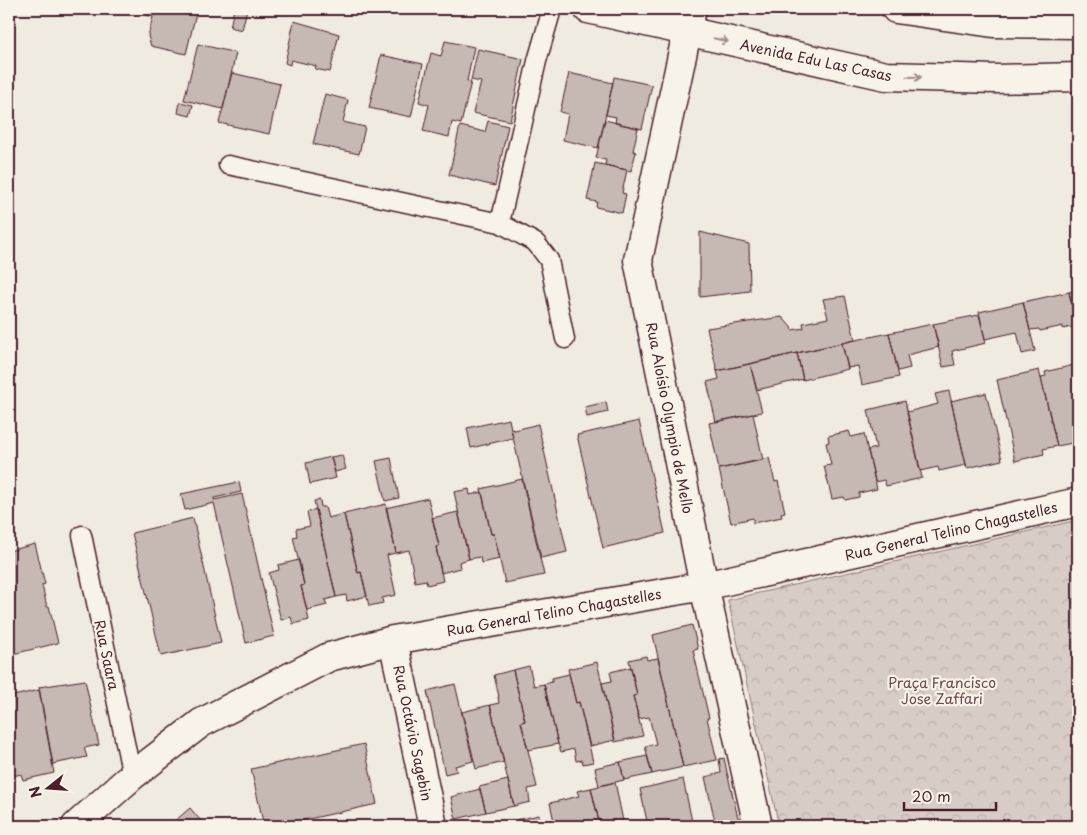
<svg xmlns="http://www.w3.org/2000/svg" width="1087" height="835" font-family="'Playpen Sans',sans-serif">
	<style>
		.forest { fill: url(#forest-crowns); stroke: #917678 }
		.building { fill: #c6b8b3; stroke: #4a1f2b }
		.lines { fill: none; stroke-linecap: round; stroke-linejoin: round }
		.service-casing { stroke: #4a1f2b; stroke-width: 21 }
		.minor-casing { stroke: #4a1f2b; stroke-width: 31 }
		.tertiary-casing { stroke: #4a1f2b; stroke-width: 31 }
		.service { stroke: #f7f3e8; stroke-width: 18 }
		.minor { stroke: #f7f3e8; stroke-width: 28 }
		.tertiary { stroke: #f7f3e8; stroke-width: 28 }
		.oneway { stroke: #a0898a }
		.labels { text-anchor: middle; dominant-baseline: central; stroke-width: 4.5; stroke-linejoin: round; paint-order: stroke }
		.street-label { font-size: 14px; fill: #4a1f2b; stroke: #f7f3e8 }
		.park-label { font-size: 14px; fill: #6e4a52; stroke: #f7f3e8 }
	</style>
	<defs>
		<pattern id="forest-crowns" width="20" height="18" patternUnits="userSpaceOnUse" patternTransform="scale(1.25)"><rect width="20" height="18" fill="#d8cdc6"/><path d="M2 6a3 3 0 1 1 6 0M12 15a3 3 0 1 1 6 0" fill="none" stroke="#bbb0aa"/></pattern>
	</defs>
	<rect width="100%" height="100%" fill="#f0ebe0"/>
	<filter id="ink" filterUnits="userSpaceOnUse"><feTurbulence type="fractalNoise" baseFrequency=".02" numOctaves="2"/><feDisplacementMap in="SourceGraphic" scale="10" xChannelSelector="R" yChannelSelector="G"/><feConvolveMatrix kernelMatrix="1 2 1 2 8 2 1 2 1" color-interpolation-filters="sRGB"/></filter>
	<g filter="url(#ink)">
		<path class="forest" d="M1078,520V826H779L728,600Z"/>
		<path class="building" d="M137,9H197L186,54L151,46L148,36L153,17L139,13Z
			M234,9H247L242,30L230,27Z
			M294,21L339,34L330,72L315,69L316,66L291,60L290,65L285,63Z
			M445,41L474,47L467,81L471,82L461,124L452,122L449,137L423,131L429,105L419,102L431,53L441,56Z
			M198,44L236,53L223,109L184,100Z
			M478,49L523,59L510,121L473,113L481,82L471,80Z
			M381,55L423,64L411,117L369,108Z
			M232,73L280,84L269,134L219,123Z
			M569,73L613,83L598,148L563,140L568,114L560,112Z
			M614,77L652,85L642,129L615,123L616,117L606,115Z
			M325,94L348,100L343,122L365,127L359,154L313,144Z
			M180,102L193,105L190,116L178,113Z
			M605,120L638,128L633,151L636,152L631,171L605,165L606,160L596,158Z
			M488,121L508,126L495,186L449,175L460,126L485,132Z
			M595,163L627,170L622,193L626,194L622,213L596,207L597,202L587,200Z
			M700,232L749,244L750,291L700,297Z
			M1078,290V318H1075L1069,292Z
			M1069,292L1076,326L1063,329V326L1040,331L1039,329L1030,330L1023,302Z
			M845,296L855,340L717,371L707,328L782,317L791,327L792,330L804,328L803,323L828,318L823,299Z
			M1023,302L1035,351L1022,354L1017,332L985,339L979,312Z
			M979,315L986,343L952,351L955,365L943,367L933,324Z
			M933,324L939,347L907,355L910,368L898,371L889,333Z
			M889,333L899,377L862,385L858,366L848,368L842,343Z
			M842,343L848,369L803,380L797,353Z
			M797,353L803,379L757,390L750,364Z
			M750,364L762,412L716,422L707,382L719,379L717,371Z
			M1078,364V442L1057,446L1041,377L1046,376L1045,372Z
			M1039,370L1057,446L1043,449L1044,454L1015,461L997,380Z
			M949,391L966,465L939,471L938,467L920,471L907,412L938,404L935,394Z
			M986,393L1002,460L967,468L951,401Z
			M905,401L922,478L886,486L884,480L875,482L868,450L876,448L868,410Z
			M606,402L608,412L587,417L585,407Z
			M753,414L763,460L719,469L709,423Z
			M509,419L513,438L471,448L467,428Z
			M639,421L665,533L603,548L577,435Z
			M538,424L567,552L541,558L511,429L515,430Z
			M849,431L851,437L864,434L877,489L859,493V497L845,500L844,497L832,499L824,466L831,465L826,443L829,442L828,436Z
			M342,455L346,469L335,472L331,457Z
			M331,457L336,478L310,484L306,463Z
			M391,458L399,498L385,501L376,461Z
			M769,458L775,482L778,481L785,512L781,513L782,517L753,523V518L731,523L719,469Z
			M522,479L544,575L505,583L494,534H491L481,489Z
			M239,482L241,492L214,498V500L242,494L274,636L246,643L214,503L185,510L181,494Z
			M469,489L470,495L482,492L491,534H494L500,559L481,563L480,557L469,559L454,492Z
			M428,498L439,546L436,547L443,581L427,585L426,580L415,582L409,550L396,553L386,508Z
			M320,500L321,507H325L328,518L344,514L358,573L361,572L367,596L347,601L346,595L336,597L314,501Z
			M386,504L396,553L387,555L396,595L382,598L383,603L369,606L361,572L358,573L344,514Z
			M316,509L336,597L325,600L327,605L307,610L301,586L304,585L293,537L297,536L296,529L310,526L307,512Z
			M458,512L469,559L459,562L460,568L441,573L436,547L439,546L432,518Z
			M193,518L221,643L161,656L132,533Z
			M35,544L45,584L42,585L47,607L49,606L58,643L9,655V551Z
			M299,560L304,585L301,586L309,620L293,624L291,617L281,620L269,573L279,570L278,565Z
			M692,625L698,649L693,650L709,718H707L717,760L683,767L653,635Z
			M646,656L647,660L658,658L683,767L652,774L645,746L656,744L649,717L639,719L633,696L637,695L629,660Z
			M597,662L615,740L590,746L579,702L576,703L568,669Z
			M529,666L534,686L544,684L558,744L528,750L521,722L525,721L513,670Z
			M631,667L637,695L633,696L643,736L615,742L602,683L612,681L610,672Z
			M513,670L525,721L521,722L537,787L528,789L530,802L514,806L490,705L499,703L498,697H499L494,675Z
			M569,674L576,703L579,702L593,762L583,764L582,760L576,761L574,749L561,752L558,744L544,684L552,682V678Z
			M85,680L99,745L84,748L87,757L53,764L39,687Z
			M455,684L473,761L455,766L457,771L445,774L427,691Z
			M39,690L54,773L23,780L21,774L9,777V697Z
			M490,705L504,762L476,769L462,712Z
			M364,744L377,804L277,826H264L251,769Z
			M647,756L652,774L624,780L620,762Z
			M724,758L727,772L740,826H716L705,777L721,773L719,759Z
			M620,762L624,780L599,786L595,768Z
			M683,779L693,826H648L640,789Z
			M508,780L514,806L486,812L479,787Z
			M615,782L624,826H600L591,788Z
			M591,788L600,826H555L550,803L579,796L577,791Z
			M480,789L486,812L456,819L451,797Z
			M190,808L205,826H169Z
			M539,815L541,826H489Z"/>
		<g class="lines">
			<g class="service-casing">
				<path id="service" d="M228,165L500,223L536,243L549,260L565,339
					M500,223L537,61L552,9
					M82,535L132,776"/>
			</g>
			<g class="minor-casing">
				<path id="minor" d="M692,9L638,260L704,586L758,826
					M393,640L433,826
					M76,826L132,776L201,723L329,657L393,640L704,586L1078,502"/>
			</g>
			<g class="tertiary-casing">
				<path id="tertiary" d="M588,9L886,76L996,79L1078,77
					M896,9L993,23L1078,24"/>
			</g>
			<use href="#service" class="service"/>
			<use href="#minor" class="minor"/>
			<use href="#tertiary" class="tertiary"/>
		</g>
		<defs><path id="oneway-shaft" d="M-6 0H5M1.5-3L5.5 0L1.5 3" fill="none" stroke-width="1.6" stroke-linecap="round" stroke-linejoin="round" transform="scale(1.25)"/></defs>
		<g class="oneway">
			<use href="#oneway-shaft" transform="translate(721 40) rotate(13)"/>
			<use href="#oneway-shaft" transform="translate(914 77) rotate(1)"/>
		</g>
	</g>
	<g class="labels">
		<g class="street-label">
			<text transform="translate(816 60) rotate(12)">Avenida Edu Las Casas</text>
			<text transform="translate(670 418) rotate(79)">Rua Aloísio Olympio de Mello</text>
			<text transform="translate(951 531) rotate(-13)">Rua General Telino Chagastelles</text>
			<text transform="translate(554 612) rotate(-10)">Rua General Telino Chagastelles</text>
			<text transform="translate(107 655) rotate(78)">Rua Saara</text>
			<text transform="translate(413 733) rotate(78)">Rua Octávio Sagebin</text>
		</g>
		<g class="park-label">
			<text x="942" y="682">Praça Francisco<tspan x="942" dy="16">Jose Zaffari</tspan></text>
		</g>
	</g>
	<rect width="1087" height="835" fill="none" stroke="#f7f3e8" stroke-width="30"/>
	<rect x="15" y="15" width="1057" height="805" fill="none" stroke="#4a1f2b" stroke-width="2" filter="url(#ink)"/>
	<g transform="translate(48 788) rotate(253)" stroke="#f7f3e8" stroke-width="4" paint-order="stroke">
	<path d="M0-4L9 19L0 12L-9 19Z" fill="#4a1f2b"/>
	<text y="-8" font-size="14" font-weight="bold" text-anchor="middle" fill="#4a1f2b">N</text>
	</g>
	<path d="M904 802v8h92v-8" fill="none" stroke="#4a1f2b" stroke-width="2.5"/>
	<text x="912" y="802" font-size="15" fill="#4a1f2b" stroke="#f7f3e8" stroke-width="4" paint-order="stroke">20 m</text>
</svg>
